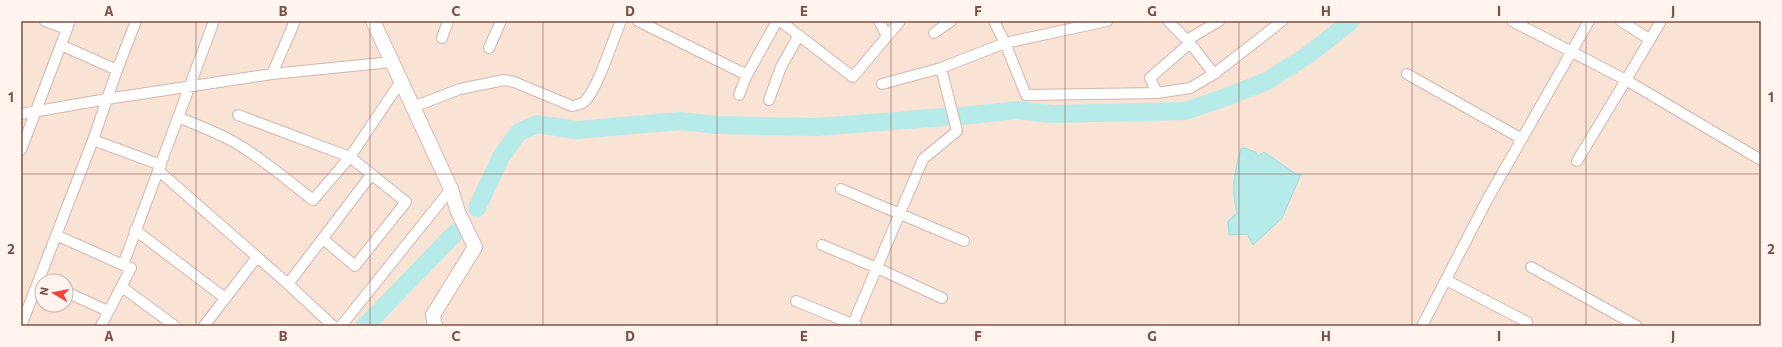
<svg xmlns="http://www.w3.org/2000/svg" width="1782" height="347" font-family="Commissioner,sans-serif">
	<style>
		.residential { fill: #f9e3d5; fill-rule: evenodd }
		.water { fill: #b7ebe9; stroke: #9cdedc }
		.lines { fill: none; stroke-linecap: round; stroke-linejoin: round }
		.river { stroke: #b7ebe9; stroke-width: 18 }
		.street-casing { stroke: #d5b6ac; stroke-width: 12 }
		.secondary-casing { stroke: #dab7ab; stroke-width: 16 }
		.street { stroke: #fff; stroke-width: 10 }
		.secondary { stroke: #fff; stroke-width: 14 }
		.grid { fill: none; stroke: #7b4f47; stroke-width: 1; stroke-opacity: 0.55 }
		.neatline { fill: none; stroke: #7b4f47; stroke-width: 1.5 }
		.grid-label { font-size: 13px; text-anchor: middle; font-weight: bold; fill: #7b4f47 }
	</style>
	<rect width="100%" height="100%" fill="#fff0e5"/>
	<path class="residential" d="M21,21H1761V326H21ZM42,281H66V305H42Z"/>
	<path class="water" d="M1244,148L1256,152L1258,156L1264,152L1297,175L1301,174L1282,218L1253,245L1247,234L1229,235L1228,221L1237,213C1231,188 1234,173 1241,149Z"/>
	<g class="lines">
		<path class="river" d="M962,116L1018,110L1051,114L1185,111L1226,97L1267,81L1308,55L1351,21
			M477,208L501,157L519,132L537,124L577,130L680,121L716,125L817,127L945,117
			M365,326L456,232"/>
		<g class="street-casing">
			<path id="street" d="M45,21L67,29
				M638,21L747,75
				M780,21L853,77L900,21
				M879,21L887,36
				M994,21L1005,43L1026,95L1157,93L1190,88L1214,74L1282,21
				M1168,21L1190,43L1214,74
				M1512,21L1626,80L1577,161
				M1621,21L1649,39
				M1661,21L1626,80L1761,160
				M934,33L951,21
				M442,38L448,21
				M1187,40L1219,21
				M61,45L117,70
				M489,48L501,21
				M272,74L295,21
				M1407,74L1522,139
				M882,84L941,68L1005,43L1107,21
				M1157,93L1150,78L1190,43
				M739,95L747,75L777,21
				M769,100L781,67L799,35
				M413,107L460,89L504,80L514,82L572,106C577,105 582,105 586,100C599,85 612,42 621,21
				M21,114L107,99L272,74L392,62
				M238,115L350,157L406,202L355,266L323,239
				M178,117C197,125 216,132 234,142C262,158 287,180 313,200L350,157L401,81
				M93,140L161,165
				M21,150L70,21
				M159,171L288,284L371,175
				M841,189L964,241
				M135,230L225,298
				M56,235L123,265L214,21
				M822,245L877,268L942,298
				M1531,267L1637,326
				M1446,280L1527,322
				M288,284L333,326
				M122,287L175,326
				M66,292L108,311
				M796,301L857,326
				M21,326L93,140L117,70L136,21
				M101,326L131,268L123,265
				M204,326L257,257
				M341,326L451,189
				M852,326L923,159L957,131L941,68
				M1422,326L1487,200L1589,21"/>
		</g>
		<g class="secondary-casing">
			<path id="secondary" d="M373,21L413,107L451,189L458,212L475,247L433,315L435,326"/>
		</g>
		<use href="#street" class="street"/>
		<use href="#secondary" class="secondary"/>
	</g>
	<path class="grid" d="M196,21V326M370,21V326M543,21V326M717,21V326M891,21V326M1065,21V326M1239,21V326M1412,21V326M1586,21V326M21,174H1761"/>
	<rect width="1782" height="347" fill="none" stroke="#fff5ee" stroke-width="44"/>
	<g transform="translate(54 293) rotate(280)"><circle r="19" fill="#fff5ee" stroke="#cab3ab"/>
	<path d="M0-3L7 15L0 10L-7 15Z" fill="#f6443d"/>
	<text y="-6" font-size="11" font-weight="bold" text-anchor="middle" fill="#7b4f47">N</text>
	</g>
	<rect x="22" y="22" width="1738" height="303" class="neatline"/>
	<g class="grid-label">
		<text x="109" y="16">A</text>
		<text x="283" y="16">B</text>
		<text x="456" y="16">C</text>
		<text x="630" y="16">D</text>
		<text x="804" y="16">E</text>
		<text x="978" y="16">F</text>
		<text x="1152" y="16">G</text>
		<text x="1326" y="16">H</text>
		<text x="1499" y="16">I</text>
		<text x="1673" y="16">J</text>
		<text x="11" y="102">1</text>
		<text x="1771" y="102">1</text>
		<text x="11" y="254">2</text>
		<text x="1771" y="254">2</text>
		<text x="109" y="341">A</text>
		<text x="283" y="341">B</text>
		<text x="456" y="341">C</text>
		<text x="630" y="341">D</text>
		<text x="804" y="341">E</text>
		<text x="978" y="341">F</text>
		<text x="1152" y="341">G</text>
		<text x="1326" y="341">H</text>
		<text x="1499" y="341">I</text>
		<text x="1673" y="341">J</text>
	</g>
</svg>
